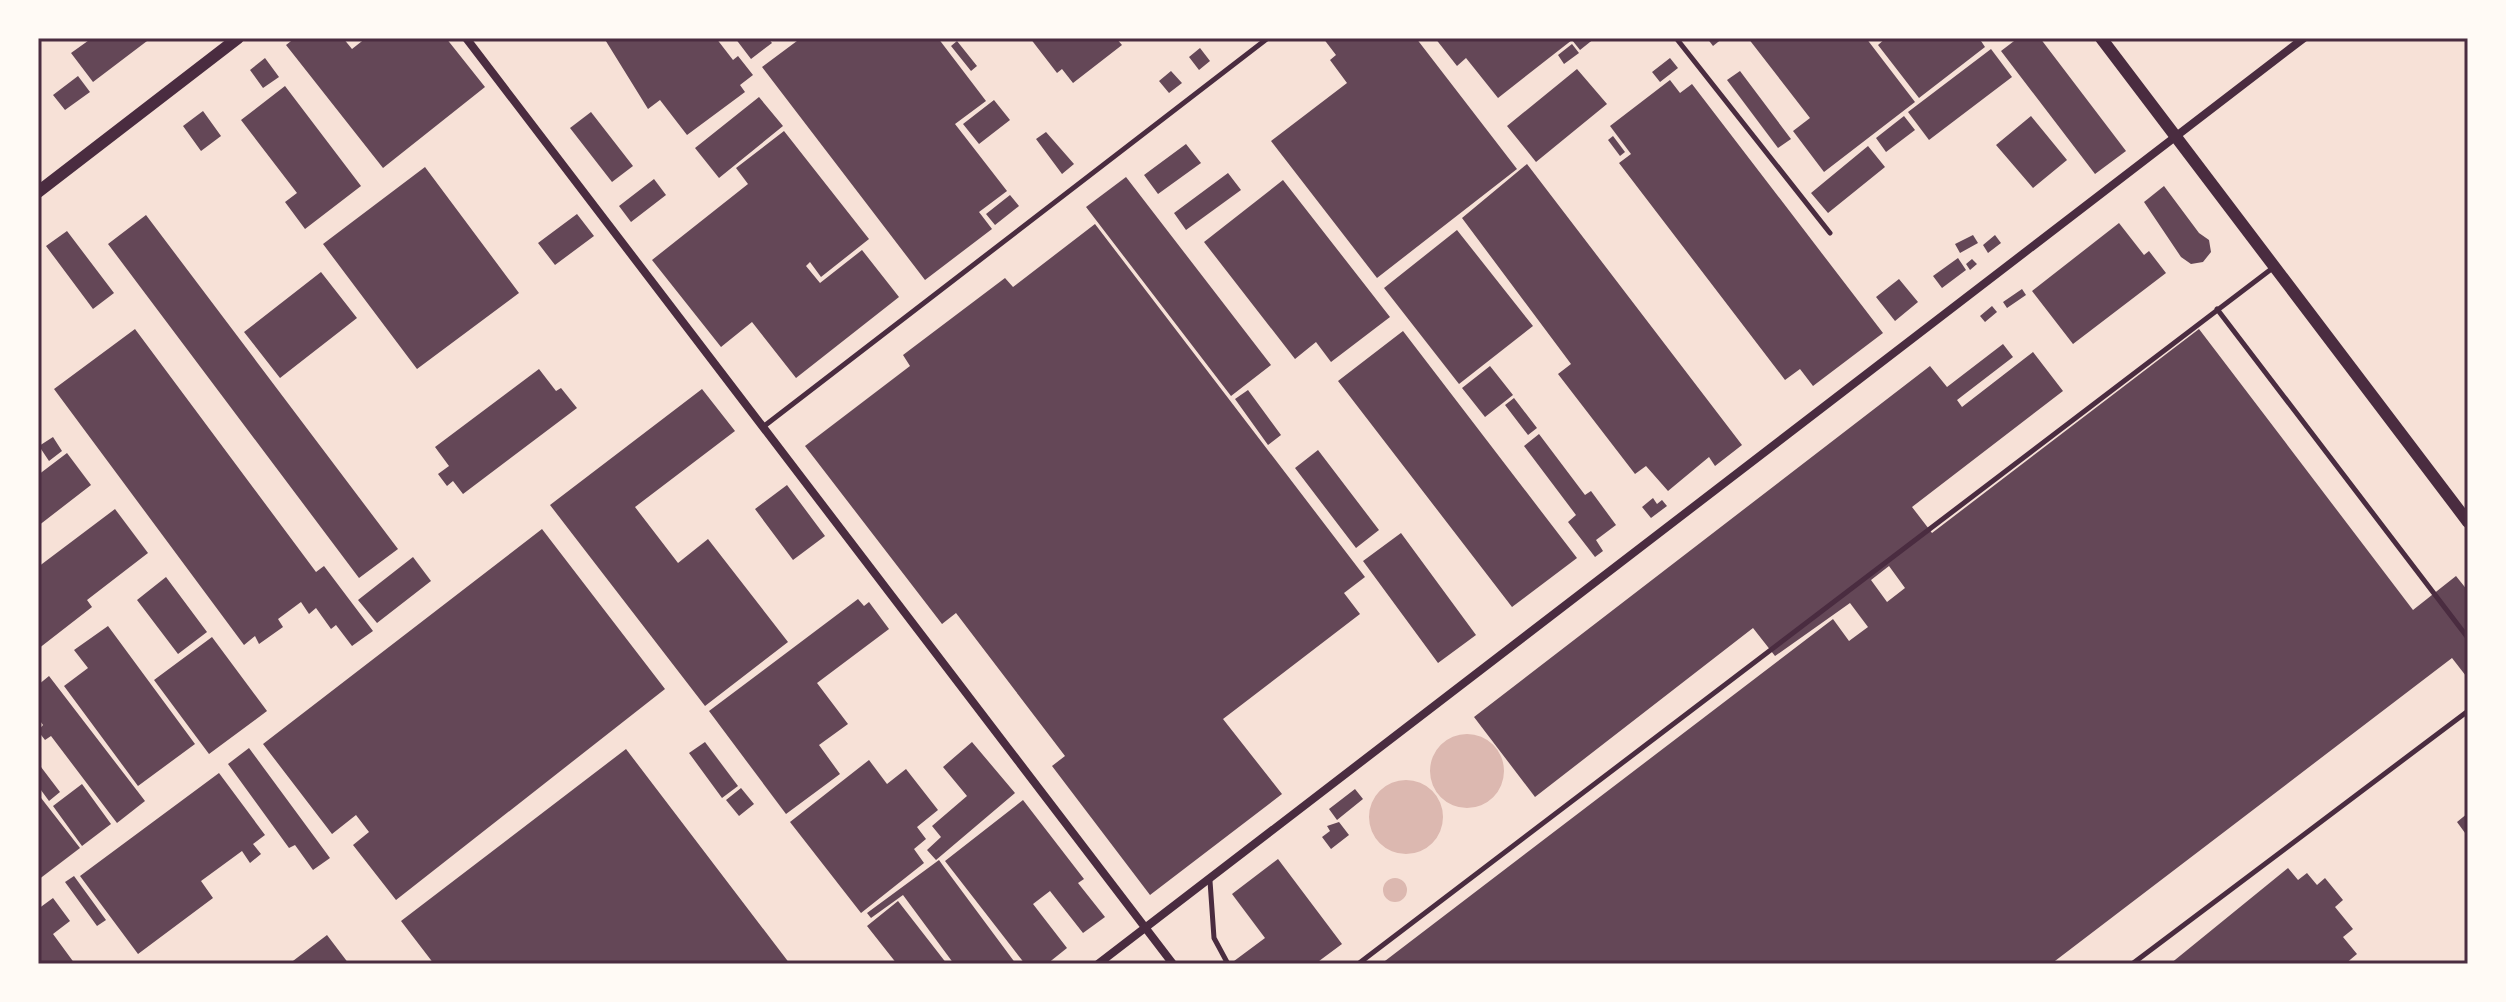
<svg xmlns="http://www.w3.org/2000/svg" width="2506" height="1002" font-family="'Work Sans',sans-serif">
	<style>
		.water { fill: #dcb8b0 }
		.building { fill: #644757; fill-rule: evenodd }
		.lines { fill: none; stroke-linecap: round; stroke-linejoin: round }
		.service { stroke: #4a2c40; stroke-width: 5 }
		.minor { stroke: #4a2c40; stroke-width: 8 }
		.tertiary { stroke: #4a2c40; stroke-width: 12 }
		.neatline { fill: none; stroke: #4a2c40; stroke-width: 3 }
	</style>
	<rect width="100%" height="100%" fill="#f7e1d7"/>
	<path class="water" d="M1430 771a37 37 0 1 1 74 0a37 37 0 1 1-74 0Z
		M1369 817a37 37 0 1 1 74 0a37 37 0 1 1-74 0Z
		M1383 890a12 12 0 1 1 24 0a12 12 0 1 1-24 0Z"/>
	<path class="building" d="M92,38H151L93,82L71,53Z
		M295,38H343L352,49L366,38H446L485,87L383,168L286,45Z
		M604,38H716L733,60L738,56L753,75L740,85L745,92L687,135L660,100L648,109Z
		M735,38H768L772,43L751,59Z
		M801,38H938L986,101L955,124L1007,191L979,212L992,229L925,280L762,67Z
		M1030,38H1116L1122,45L1073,83L1062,69L1057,73Z
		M1323,38H1416L1517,169L1377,278L1271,141L1347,83L1330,60L1336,55Z
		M1435,38H1595L1580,50L1572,40L1498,98L1466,58L1457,66Z
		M1707,38H1723L1713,46Z
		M1748,38H1866L1915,102L1824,172L1793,131L1810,118Z
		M1886,38H1979L1985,47L1919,98L1878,45Z
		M2018,38H2040L2126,151L2095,174L2001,51Z
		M957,41L977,66L971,71L951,46Z
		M1572,44L1579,53L1564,64L1558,55Z
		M1200,48L1210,61L1199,70L1189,57Z
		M1991,49L2012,77L1929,140L1908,112Z
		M265,58L279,77L263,88L250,70Z
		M1670,58L1678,68L1660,82L1652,72Z
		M1577,69L1607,104L1536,162L1507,126Z
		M1171,71L1182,83L1169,93L1159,81Z
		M1740,71L1791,139L1778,148L1727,80Z
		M78,76L90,92L65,110L53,95Z
		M1670,80L1680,93L1692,84L1883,333L1813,386L1800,369L1785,380L1619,163L1631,154L1610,126Z
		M285,86L361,186L305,229L285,202L297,193L241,120Z
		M759,97L783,126L719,178L695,148Z
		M994,100L1010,120L979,144L963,124Z
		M203,111L221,136L201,151L183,126Z
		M591,112L633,166L612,182L570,128Z
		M1904,116L1915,130L1886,152L1876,138Z
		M2031,116L2067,160L2033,188L1996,145Z
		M784,131L869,239L821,277L810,262L806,266L820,283L862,250L899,297L796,378L752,322L721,347L652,260L748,184L736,168Z
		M1046,132L1074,164L1062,174L1036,139Z
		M1613,136L1625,152L1620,156L1608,140Z
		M1186,144L1201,163L1158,194L1144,175Z
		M1868,146L1885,167L1828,213L1811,193Z
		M1527,164L1742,445L1715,466L1709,457L1668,491L1646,466L1635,474L1558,374L1571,364L1462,218Z
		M425,167L519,293L417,369L323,244Z
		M1228,173L1241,190L1186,230L1174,213Z
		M1126,177L1271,365L1231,396L1086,207Z
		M654,179L666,195L631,222L619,206Z
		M1283,180L1390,317L1331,362L1316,342L1295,359L1204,242Z
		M2164,186L2199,233L2209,240L2211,252L2203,262L2191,264L2181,257L2144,202Z
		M1010,195L1019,206L995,225L986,214Z
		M577,214L594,236L555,265L538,243Z
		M146,215L398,549L359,578L108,244Z
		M2119,223L2144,255L2149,251L2166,273L2073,344L2032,291Z
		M1095,224L1365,577L1344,593L1360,614L1223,719L1282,794L1150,895L1052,766L1065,756L956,613L942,624L805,446L910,366L903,355L1005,278L1013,287Z
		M1457,230L1533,326L1459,384L1384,288Z
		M67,231L114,293L93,309L46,246Z
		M1973,235L1978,243L1960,253L1955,244Z
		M1995,235L2001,243L1988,253L1983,245Z
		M1958,258L1966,270L1942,288L1933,276Z
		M1972,259L1977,264L1970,270L1966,264Z
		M321,272L357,318L280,378L244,332Z
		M1899,279L1918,302L1895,321L1876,297Z
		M2022,289L2026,295L2007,308L2003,302Z
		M1992,306L1997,312L1985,322L1980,316Z
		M135,329L316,572L324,566L373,631L352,646L336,625L331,629L316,608L309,614L301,602L278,619L283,627L259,644L255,636L244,645L54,389Z
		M2199,329L2413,610L2456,576L2468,591L2466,676L2452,658L2051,964H1381L1833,619L1849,641L1868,627L1850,603L1775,656L1753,628L1535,797L1474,717L1930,366L1947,387L2003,344L2013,357L1957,400L1962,407L2033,352L2063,391L1912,507L1932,533ZM1889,566L1905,588L1887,602L1871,580Z
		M1403,331L1577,558L1512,607L1338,381Z
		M1490,366L1513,395L1485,417L1462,388Z
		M539,369L556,391L561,388L577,408L463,494L453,481L447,486L438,474L449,466L435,447Z
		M702,389L735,431L635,507L678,563L708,539L788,642L705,706L550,505Z
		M1248,390L1281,435L1268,445L1235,399Z
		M1514,398L1537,428L1528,435L1505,405Z
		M1539,434L1585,495L1591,491L1616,525L1596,540L1603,551L1595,557L1568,522L1576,515L1524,446Z
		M53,437L62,451L49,461L39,446Z
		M1318,450L1379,530L1356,548L1295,468Z
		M67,453L91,485L38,526V475Z
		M787,485L825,536L793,560L755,509Z
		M1653,498L1657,504L1662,500L1667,506L1651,518L1642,507Z
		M115,509L148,553L87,600L92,607L38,649V567Z
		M542,529L665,689L396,900L353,845L369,832L356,815L332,834L263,744Z
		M1401,533L1476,635L1438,663L1363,561Z
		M413,557L431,581L377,623L358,600Z
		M166,577L207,632L178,654L137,600Z
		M858,599L864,606L869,602L889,629L817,683L848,724L819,745L840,774L786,814L709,711Z
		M108,626L195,744L138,786L64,686L88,668L74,650Z
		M212,637L267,711L209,754L154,680Z
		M49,676L145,801L117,823L51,736L45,740L38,731L43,725L38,718V685Z
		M705,742L738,786L722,798L689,753Z
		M972,742L1015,793L936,860L927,850L941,837L932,826L967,796L943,767Z
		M249,748L330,858L313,870L295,845L289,848L228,764Z
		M626,749L790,964H434L401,921Z
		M869,760L887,784L906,769L938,810L917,827L926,839L914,849L924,863L861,913L790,822Z
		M38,763L60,792L49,801L38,786Z
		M219,773L265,835L253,844L261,854L250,863L242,851L201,881L213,898L138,954L80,876Z
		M82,784L111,824L82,846L53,806Z
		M741,788L754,804L739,816L726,800Z
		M1355,789L1363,799L1337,820L1329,809Z
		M38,794L80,848L38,880Z
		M1023,800L1084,879L1078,883L1105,917L1083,933L1050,891L1033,904L1067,948L1047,964H1025L945,861Z
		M2468,813V837L2457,822Z
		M1339,822L1349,835L1331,849L1322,837L1330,831L1327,826Z
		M1278,859L1342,944L1315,964H1230L1265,938L1232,894Z
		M939,860L944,867L1016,964H954L903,895L871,918L867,913Z
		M2288,868L2298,880L2307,873L2317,885L2325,878L2343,900L2335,907L2353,929L2343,937L2357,954L2345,964H2170Z
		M74,876L106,920L97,926L65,882Z
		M53,898L70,921L53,934L75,964H38V909Z
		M898,901L947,964H897L867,926Z
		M327,935L349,964H289Z"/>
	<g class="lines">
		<path class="service" d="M1676,38L1830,233
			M2217,309L2468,638
			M763,427L1268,38
			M1210,881L1214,938L1228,964
			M1358,964L2274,267
			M2132,964L2468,711"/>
		<path class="minor" d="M466,38L1173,964
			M1098,964L2304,38"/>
		<path class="tertiary" d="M2101,38L2468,522
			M38,192L238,38"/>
	</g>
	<rect width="2506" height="1002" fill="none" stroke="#fffaf5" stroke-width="80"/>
	<rect x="40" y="40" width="2426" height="922" class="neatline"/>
</svg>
